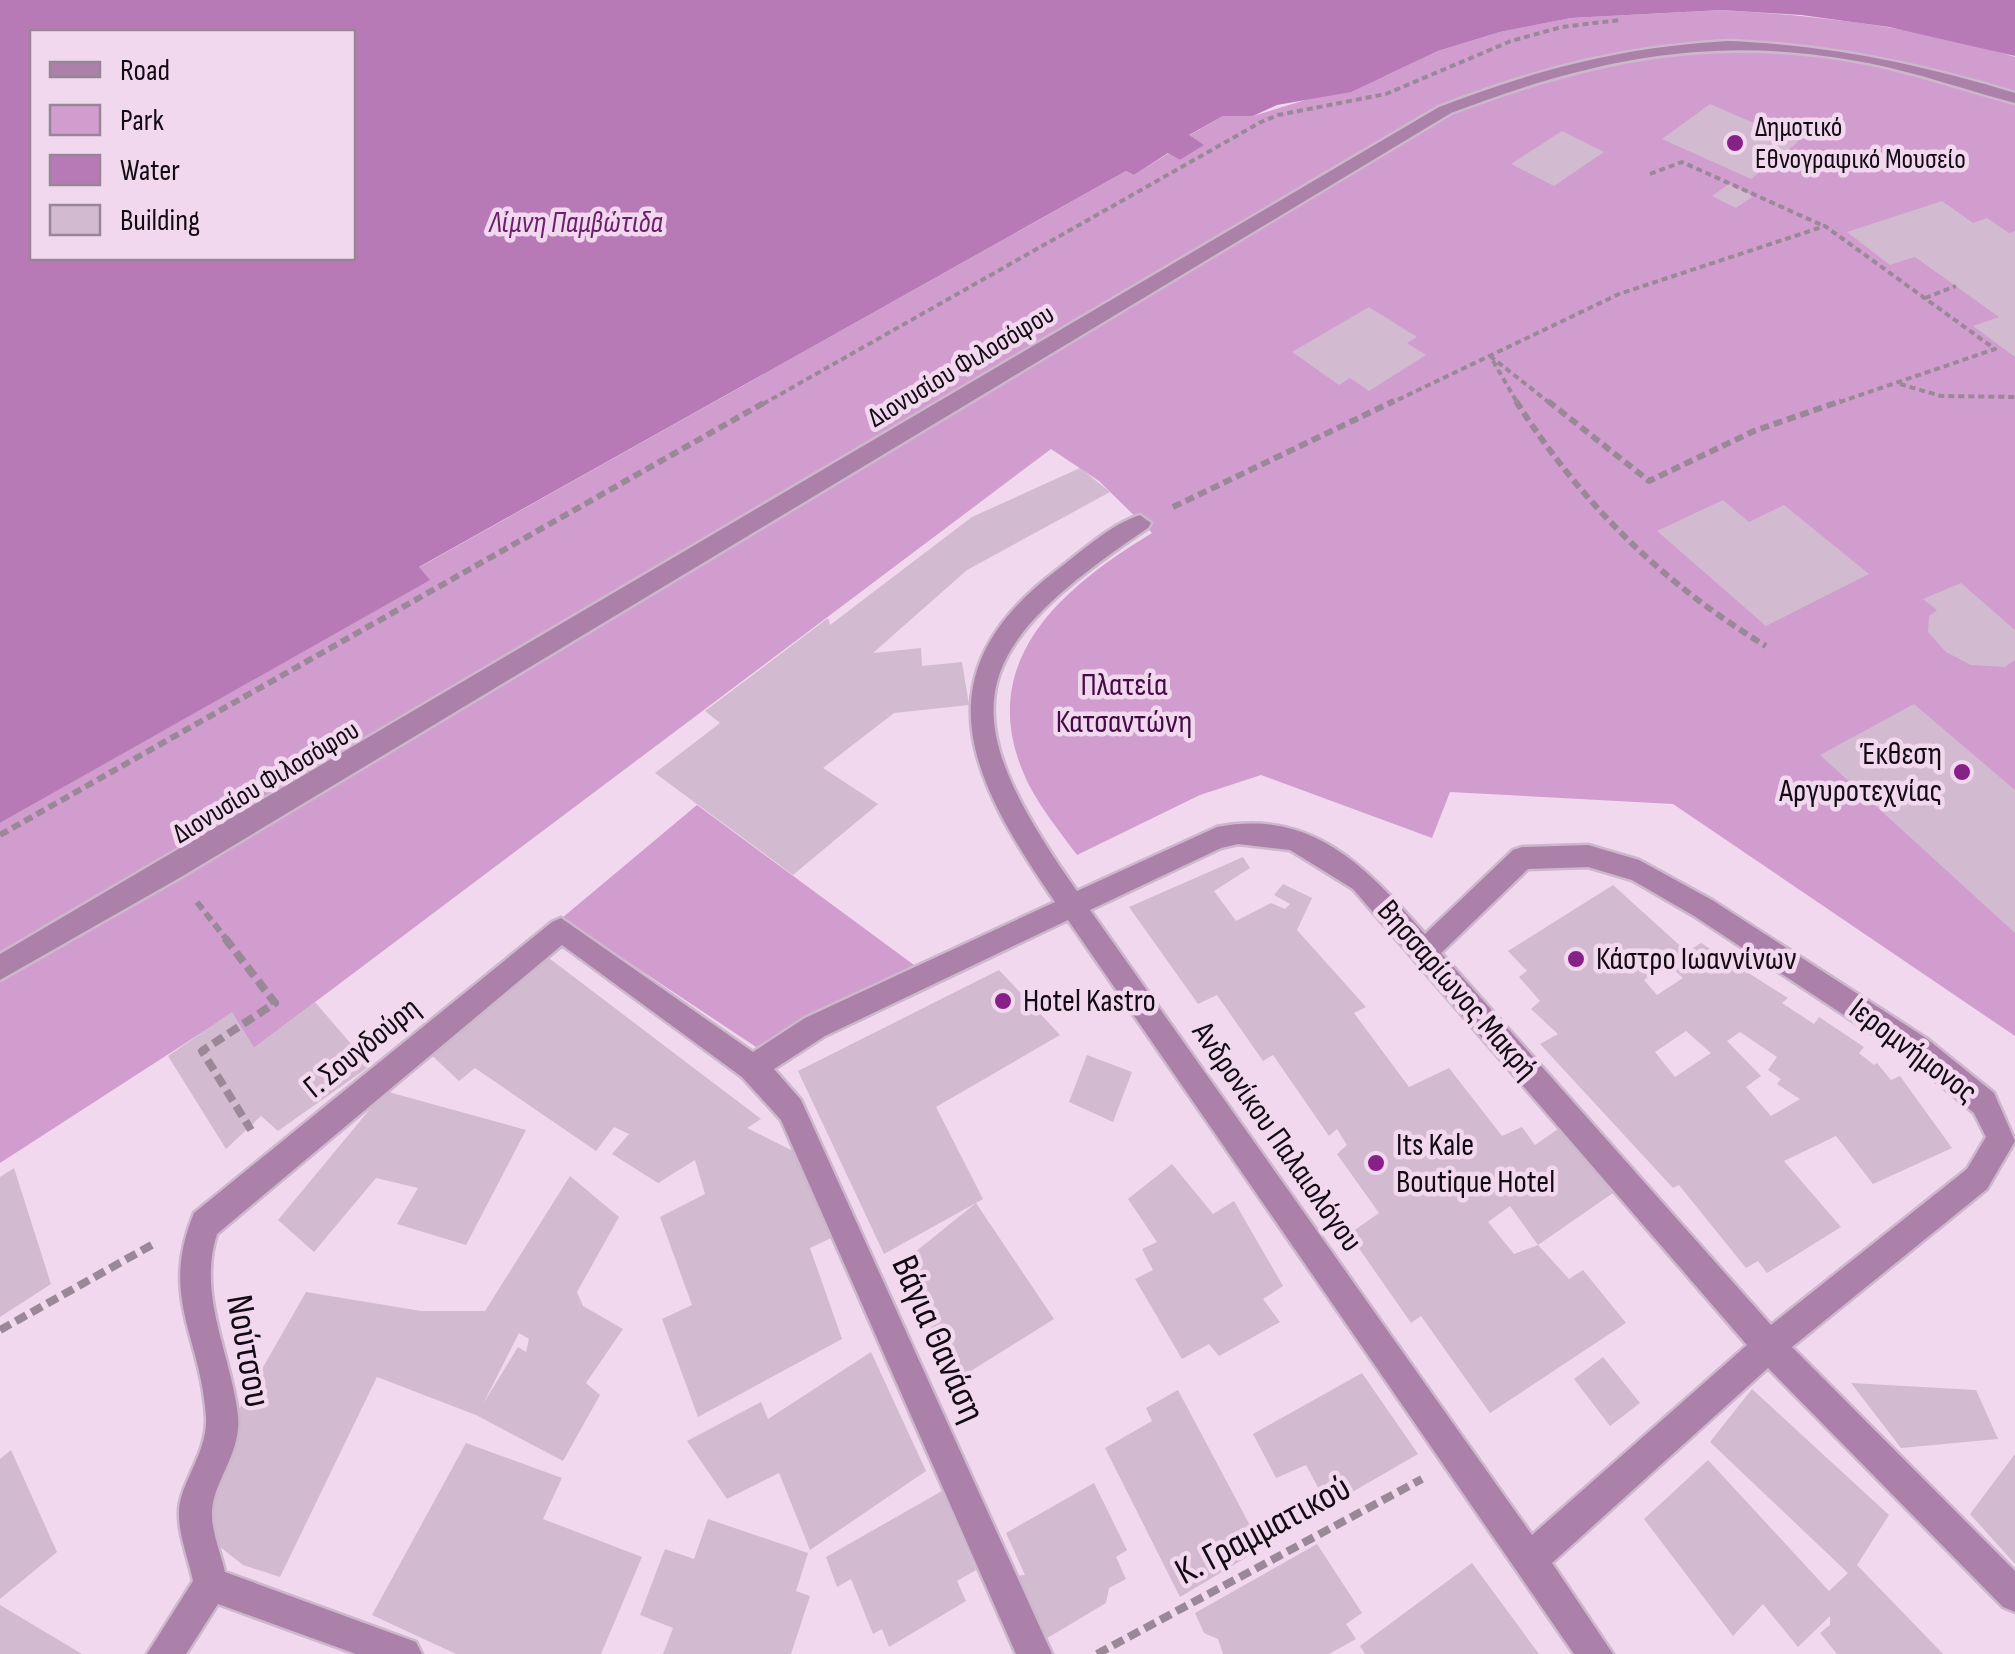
<svg xmlns="http://www.w3.org/2000/svg" width="2015" height="1654" font-family="'Sofia Sans Condensed',sans-serif">
	<style>
		.green { fill: #d09dce }
		.water { fill: #b87ab6; fill-rule: evenodd }
		.building { fill: #d2bad0; fill-rule: evenodd }
		.lines { fill: none; stroke-linecap: round; stroke-linejoin: round }
		.minor-casing { stroke: #cdb7cc; stroke-width: 5 }
		.path-far2 { stroke: #9a8899; stroke-width: 4; stroke-dasharray: 6 4; stroke-linecap: butt }
		.path-far1 { stroke: #9a8899; stroke-width: 6; stroke-dasharray: 9 5; stroke-linecap: butt }
		.path { stroke: #9a8899; stroke-width: 8; stroke-dasharray: 12 6; stroke-linecap: butt }
		.minor { fill: #ab80a9; fill-rule: evenodd }
		.poi-dot { fill: #872087; stroke: #f1d8ef; stroke-width: 4 }
		.labels { text-anchor: middle; dominant-baseline: central; stroke-width: 9; stroke-linejoin: round; paint-order: stroke }
		.far-poi-label { font-size: 28px; fill: #130b13; stroke: #f1d8ef; text-anchor: start }
		.far-street-label { font-size: 28px; fill: #130b13; stroke: #f1d8ef }
		.far-water-label { font-size: 30px; font-style: italic; fill: #6a1f6a; stroke: #f1d8ef }
		.park-label { font-size: 32px; fill: #450b45; stroke: #f1d8ef }
		.poi-label { font-size: 32px; fill: #130b13; stroke: #f1d8ef; text-anchor: start }
		.street-label { font-size: 32px; fill: #130b13; stroke: #f1d8ef }
		.near-street-label { font-size: 38px; fill: #130b13; stroke: #f1d8ef }
	</style>
	<rect width="100%" height="100%" fill="#f1d8ef"/>
	<path class="green" d="M1723,10C1821,16 1921,27 2015,57V1036L1673,804L1450,792L1432,838L1261,775L1200,795L1077,855C1060,832 1042,810 1029,785C970,666 1058,590 1152,533L1099,481L1051,449L254,1048L232,1013L0,1163V823L429,579L418,568L1126,171L1134,175L1169,153L1180,160L1203,145L1188,136L1223,116H1253L1387,75L1438,51L1500,32L1571,18Z
		M697,805L914,965L756,1047L562,918Z"/>
	<path class="water" d="M0,0H2015V56L1889,27L1801,15L1722,10L1571,18L1500,32L1438,51L1351,92L1277,105L1253,116H1223L1189,135L1204,145L1180,160L1168,153L1134,175L1126,171L419,567L430,580L0,823ZM32,32H352V258H32Z"/>
	<path class="building" d="M1710,104L1798,142L1751,179L1662,139Z
		M1562,131L1604,152L1554,186L1511,164Z
		M1729,184L1753,196L1736,208L1712,196Z
		M1942,201L1973,223L1987,218L2009,233L2015,231V357L1973,326L1999,317L1915,257L1890,265L1847,232Z
		M1369,307L1417,337L1407,343L1426,355L1369,391L1350,378L1339,385L1292,352Z
		M1080,468L1110,492L967,570L873,653L921,648L922,666L962,662L969,705L894,713L823,768L878,804L793,875L655,773L720,723L705,711L828,618L830,625L972,517Z
		M1723,500L1749,522L1784,505L1869,574L1766,626L1657,531Z
		M1961,583L2015,630V660L2005,667L1971,665L1946,652L1928,632L1929,616L1937,610L1923,599Z
		M1914,704L2015,790V933L1820,755Z
		M1243,857L1250,868L1214,891L1236,921L1271,903L1285,909L1290,904L1274,895L1283,884L1312,898L1297,930L1366,1007L1354,1013L1409,1087L1449,1068L1502,1136L1522,1127L1535,1145L1558,1129L1613,1193L1538,1245L1569,1279L1583,1270L1626,1323L1490,1413L1421,1316L1411,1323L1349,1234L1379,1213L1337,1154L1347,1145L1337,1129L1329,1136L1273,1055L1263,1061L1217,995L1198,1004L1129,907ZM1510,1206L1538,1245L1514,1254L1488,1222Z
		M1613,885L1687,952L1701,943L1788,998L1782,1003L1814,1024L1819,1017L1864,1047L1859,1053L1874,1065L1877,1063L1891,1080L1900,1076L1952,1148L1873,1184L1836,1136L1784,1161L1841,1227L1767,1273L1758,1261L1746,1268L1679,1185L1673,1188L1540,1044L1558,1034L1531,1009L1540,1001L1519,977L1527,971L1508,951ZM1668,964L1683,978L1657,995L1644,980ZM1686,1031L1711,1053L1675,1077L1655,1052ZM1740,1032L1777,1057L1768,1070L1781,1079L1777,1084L1800,1099L1771,1116L1746,1087L1761,1076L1727,1041Z
		M537,949L761,1119L747,1128L805,1157L837,1235L810,1248L842,1339L698,1417L662,1319L692,1305L660,1217L705,1194L695,1160L658,1183L612,1154L629,1134L614,1127L596,1151L475,1068L459,1081L421,1045Z
		M999,970L1060,1035L936,1107L983,1199L884,1254L798,1071Z
		M315,1002L370,1066L278,1131L261,1116L226,1149L168,1056L232,1012L254,1048Z
		M1087,1055L1132,1072L1113,1122L1069,1102Z
		M385,1091L526,1130L466,1245L397,1224L418,1188L376,1178L314,1252L278,1220Z
		M1172,1164L1213,1214L1234,1201L1283,1286L1263,1299L1280,1322L1219,1356L1209,1344L1182,1359L1135,1279L1153,1270L1142,1249L1157,1242L1128,1199Z
		M14,1168L51,1284L0,1317V1177Z
		M570,1176L619,1217L577,1292L583,1306L623,1329L586,1383L600,1395L563,1461L476,1415L377,1377L280,1577L243,1565L210,1539L218,1446L306,1292L421,1311H485ZM519,1333L529,1339L526,1352L518,1347L483,1404Z
		M976,1203L1054,1319L958,1379L899,1265Z
		M871,1352L926,1471L810,1550L779,1473L727,1499L687,1441L761,1402L768,1419Z
		M1603,1357L1640,1403L1610,1426L1574,1379Z
		M1362,1373L1418,1454L1328,1506L1306,1465L1276,1478L1253,1434Z
		M1851,1383L1976,1390L1998,1439L1901,1448Z
		M1752,1389L1889,1515L1857,1565L1943,1654H1837L1820,1633L1830,1625V1616L1798,1647L1763,1604L1733,1636L1644,1519L1708,1460L1829,1591L1848,1573L1710,1442Z
		M1178,1390L1262,1548L1180,1597L1105,1448L1152,1421L1146,1408Z
		M466,1443L562,1478L543,1519L642,1557L601,1654H456L372,1615Z
		M11,1450L57,1552L0,1599V1459Z
		M2015,1454V1564L1970,1514Z
		M1094,1483L1127,1550L1116,1557L1126,1579L1109,1588L1106,1603L1044,1640L1016,1576L1025,1575L1006,1533Z
		M942,1491L976,1570L957,1581L966,1601L889,1647L882,1629L873,1634L851,1579L837,1587L826,1557Z
		M708,1519L808,1553L796,1591L810,1596L791,1654H663L673,1628L640,1615L665,1549L694,1559Z
		M1317,1544L1362,1613L1346,1624L1356,1639L1329,1654H1223L1218,1639L1204,1633L1195,1613Z
		M1472,1563L1539,1654H1365L1360,1646Z
		M0,1605L82,1654H0Z"/>
	<g class="lines">
		<g class="minor-casing">
			<path id="minor" d="M1728,41C1828,45 1920,64 2015,93V103C1966,90 1918,73 1868,63C1715,33 1593,59 1451,113L181,877L0,980V954L1439,107C1538,69 1623,47 1728,41Z
				M1140,515L1151,523L1148,528C966,651 948,708 1077,891L1217,827C1313,808 1367,868 1425,934L1513,850L1522,847L1588,845L1639,860L1712,900L1926,1038L1994,1093L2015,1141L1987,1189L1792,1347L2015,1571V1612L2003,1607L1768,1368L1552,1563L1613,1654H1574L1068,920L825,1036L774,1069L801,1100L1052,1654H1016L781,1120L742,1077L562,945L217,1234C197,1295 231,1354 238,1415C242,1453 213,1481 212,1512C211,1530 221,1554 225,1572L416,1642L422,1654H356L218,1604L186,1654H147L193,1581C189,1560 178,1534 179,1512C179,1484 208,1453 206,1417C201,1336 159,1298 194,1213L552,922L561,918L753,1052L805,1018L1055,902C972,781 916,676 1057,570C1081,552 1111,524 1140,515ZM1238,844L1290,850L1353,889L1747,1345L1532,1535L1090,910L1221,848ZM1588,867L1632,880L1694,916L1906,1056L1974,1113L1986,1137L1967,1169L1771,1325L1441,953L1528,869Z"/>
		</g>
		<path class="path-far2" d="M1650,174L1682,162L1824,226
			M1925,298L1956,286
			M1490,356L1551,404
			M1493,361L1518,404
			M1900,384L1941,396L2015,397
			M763,404L1261,122L1278,115L1386,94L1511,41L1562,27L1620,20
			M1389,404L1619,294L1825,226L1995,349L1834,404"/>
		<path class="path-far1" d="M1516,401C1581,503 1663,584 1766,646
			M1548,401L1649,481L1754,431L1841,401
			M1173,507L1394,401
			M0,835L767,401
			M197,902L227,940"/>
		<path class="path" d="M225,938L275,1003L202,1051L251,1130
			M0,1330L157,1242
			M1097,1654L1422,1479"/>
		<use href="#minor" class="minor"/>
	</g>
	<g class="poi-dot">
		<circle cx="1735" cy="143" r="10"/>
		<circle cx="1962" cy="772" r="10"/>
		<circle cx="1576" cy="959" r="10"/>
		<circle cx="1003" cy="1001" r="10"/>
		<circle cx="1376" cy="1163" r="10"/>
	</g>
	<g class="labels">
		<g class="far-poi-label">
			<text x="1755" y="127">Δημοτικό<tspan x="1755" dy="32">Εθνογραφικό Μουσείο</tspan></text>
		</g>
		<g class="far-street-label">
			<text transform="translate(961 366) rotate(-31)">Διονυσίου Φιλοσόφου</text>
			<text transform="translate(266 782) rotate(-31)">Διονυσίου Φιλοσόφου</text>
		</g>
		<g class="far-water-label">
			<text x="576" y="223">Λίμνη Παμβώτιδα</text>
		</g>
		<g class="park-label">
			<text x="1124" y="685">Πλατεία<tspan x="1124" dy="37">Κατσαντώνη</tspan></text>
		</g>
		<g class="poi-label">
			<text x="1942" y="754" text-anchor="end">Έκθεση<tspan x="1942" dy="37">Αργυροτεχνίας</tspan></text>
			<text x="1596" y="959">Κάστρο Ιωαννίνων</text>
			<text x="1023" y="1001">Hotel Kastro</text>
			<text x="1396" y="1145">Its Kale<tspan x="1396" dy="37">Boutique Hotel</tspan></text>
		</g>
		<g class="street-label">
			<text transform="translate(1457 990) rotate(49)">Βησσαρίωνος Μακρή</text>
			<text transform="translate(362 1048) rotate(-39)">Γ. Σουγδούρη</text>
			<text transform="translate(1913 1051) rotate(37)">Ιερομνήμονος</text>
			<text transform="translate(1277 1137) rotate(55)">Ανδρονίκου Παλαιολόγου</text>
		</g>
		<g class="near-street-label">
			<text transform="translate(938 1339) rotate(66)">Βάγια Θανάση</text>
			<text transform="translate(248 1351) rotate(80)">Νούτσου</text>
			<text transform="translate(1263 1530) rotate(-28)">Κ. Γραμματικού</text>
		</g>
	</g>
	<rect x="30" y="30" width="325" height="230" fill="#f1d8ef" stroke="#988697" stroke-width="2.5"/>
	<rect x="50" y="62" width="50" height="15" fill="#ab80a9" stroke="#988697" stroke-width="2.5"/>
	<text x="120" y="80" font-size="30" fill="#130b13">Road</text>
	<rect x="50" y="105" width="50" height="30" fill="#d09dce" stroke="#988697" stroke-width="2.5"/>
	<text x="120" y="130" font-size="30" fill="#130b13">Park</text>
	<rect x="50" y="155" width="50" height="30" fill="#b87ab6" stroke="#988697" stroke-width="2.5"/>
	<text x="120" y="180" font-size="30" fill="#130b13">Water</text>
	<rect x="50" y="205" width="50" height="30" fill="#d2bad0" stroke="#988697" stroke-width="2.5"/>
	<text x="120" y="230" font-size="30" fill="#130b13">Building</text>
</svg>
